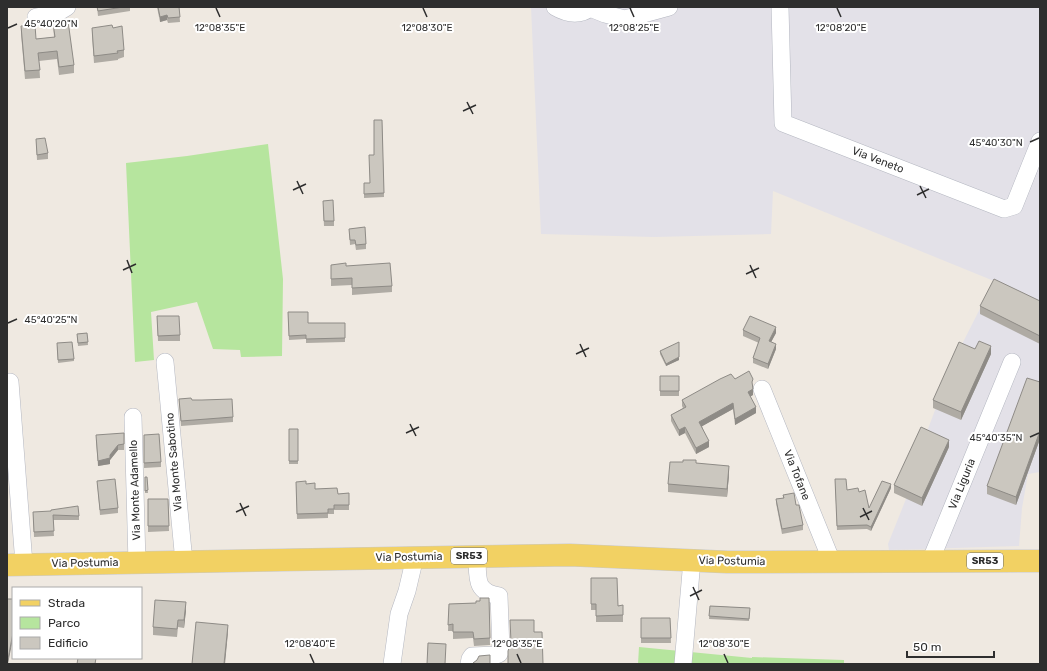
<svg xmlns="http://www.w3.org/2000/svg" width="1047" height="671" font-family="Rubik,sans-serif">
	<style>
		.industrial { fill: #e3e1e8 }
		.green { fill: #b6e59e }
		.lines { fill: none; stroke-linecap: round; stroke-linejoin: round }
		.minor-casing { stroke: #b4b7c1; stroke-width: 18 }
		.major-casing { stroke: #c9c9c9; stroke-width: 23 }
		.minor { stroke: #fff; stroke-width: 17 }
		.major { stroke: #f2d163; stroke-width: 22 }
		.wall { fill: #afaba4 }
		.shaded-wall { fill: #8e8b86 }
		.building { fill: #cbc7bf; stroke: #8e8b86 }
		.ticks { fill: none; stroke: #2e2e2e; stroke-width: 1.5 }
		.labels { text-anchor: middle; dominant-baseline: central; stroke-width: 4; stroke-linejoin: round; paint-order: stroke }
		.shield { fill: #fff; stroke: #6d6d6d; stroke-width: 1 }
		.shield-label { font-size: 10px; font-weight: bold; fill: #2e2e2e }
		.street-label { font-size: 11px; fill: #2e2e2e; stroke: #fff }
		.ticks-label { font-size: 10px; text-anchor: middle; fill: #2e2e2e; stroke: #fff; stroke-width: 4; stroke-linejoin: round; paint-order: stroke }
	</style>
	<rect width="100%" height="100%" fill="#efe9e1"/>
	<path class="industrial" d="M531,7H1040V472L1028,474L1022,508L1019,546L889,550L888,544L916,474L925,437L953,362L994,281L773,191L771,234L654,237L541,234Z"/>
	<path class="green" d="M268,144L283,279L282,356L241,357L240,350L213,349L197,302L151,312L154,360L135,362L126,163L187,156Z
		M639,647L752,658V657L844,660V664H638Z"/>
	<g class="lines">
		<g class="minor-casing">
			<path id="minor" d="M555,7C567,14 580,16 592,7
				M780,7L783,123L1004,209L1014,206L1040,141
				M590,8L605,14L625,19L669,7
				M36,17L57,13L67,7
				M165,362L184,562
				M10,382L24,564
				M762,389L832,562
				M133,417L137,563
				M930,562L1012,362
				M392,664L399,614L407,591L415,557
				M469,664L470,659L472,656L496,655L499,654L501,650L499,596C474,592 478,577 477,556
				M683,664L692,560"/>
		</g>
		<g class="major-casing">
			<path id="major" d="M7,565L570,555L727,562L1040,561"/>
		</g>
		<use href="#minor" class="minor"/>
		<use href="#major" class="major"/>
	</g>
	<path class="wall" d="M97,7H130V11L98,16Z
		M157,7H179L180,22L168,23L167,20L160,22Z
		M53,23L74,65V73L59,75L57,59L39,61L40,78L25,79L21,34V26L36,39L54,37Z
		M92,28H113L124,50V57L118,59V60L94,63L92,35Z
		M7,58L8,65V73H7Z
		M382,120L384,197L364,198V183H370L374,155Z
		M36,139L48,153V159L37,160Z
		M323,206L334,221V226H324Z
		M349,229L366,244V249L356,250L355,244L350,245Z
		M331,265L346,266L392,286V292L352,295V285L331,286Z
		M1040,301V344L980,314V306Z
		M288,312L308,323H345V342L306,343V339L289,340Z
		M157,316L180,335V341H158Z
		M743,330L776,333L771,342L776,349L768,369L753,363V358L759,343L743,336Z
		M87,333L88,345L78,346L77,334Z
		M57,346L74,359V361L58,363Z
		M975,349L991,354L961,420L933,408V400Z
		M660,351L679,360L666,366L660,354Z
		M660,376H679V396H660Z
		M735,379L753,385V395L750,396L756,413L735,425L733,409L702,426L709,447L696,454L685,433L679,436L671,421V415L683,408L682,406V400Z
		M1040,382V439L1016,505L987,494V486Z
		M179,399L192,400L233,417V422L181,426Z
		M289,429H298V464H289Z
		M124,433V450H118L110,460V464L98,466L96,440Z
		M144,435L161,462V467L144,468Z
		M949,447L922,506L894,493V485Z
		M696,463L729,474L727,497L668,492V484Z
		M145,477H147L148,493H145Z
		M835,479L847,490L859,492L869,508L891,488L871,531L867,529L837,530Z
		M97,481L118,508V513L100,515Z
		M296,482L306,484L315,489L338,494L349,493V510H334V514H328V518L297,519Z
		M783,495L796,505L803,525V530L782,534L776,503V499L783,498Z
		M148,499H168L169,531L148,532Z
		M33,512L79,516V520H53L54,536L34,537Z
		M591,578L618,606L623,605V622H596V610H591Z
		M489,598L490,645L474,646L473,638L453,639V631H448L449,604L476,603L480,601Z
		M710,606L750,608L749,621L709,619Z
		M186,610L184,628L178,627L177,637L153,635V627Z
		M641,618H670L671,643H641Z"/>
	<path class="shaded-wall" d="M167,15V20L160,22V17Z
		M776,327V333L769,346V341Z
		M776,344V349L768,369V364Z
		M991,346V354L961,420V412Z
		M679,357V360L666,366V364Z
		M753,389V395L748,398V392Z
		M733,403V409L699,428V422Z
		M756,407V413L735,425V419Z
		M685,427V433L679,436V430Z
		M1040,431V439L1016,505V497Z
		M949,440V447L922,506V498Z
		M709,441V447L696,454V448Z
		M118,445V450L110,460V464L98,466V461Z
		M729,466V474L727,497V489Z
		M891,484V488L871,531V527Z
		M186,602V610L184,628V620Z
		M228,625V632L225,664H224Z
		M13,633V638L8,664H7Z"/>
	<path class="building" d="M97,7H123L98,11Z
		M158,7H179L180,17L168,18L167,15L160,17Z
		M68,21L74,65L59,67L57,51L38,53L40,70L25,71L21,26L35,25L36,39L55,37L53,23Z
		M112,25L113,28L122,26L124,50L117,51L118,53L94,56L92,28Z
		M374,120H382L384,193L364,194V183H370L369,155H374Z
		M45,138L48,153L37,155L36,139Z
		M333,200L334,221H324L323,201Z
		M365,227L366,244L356,245L355,240H350L349,229Z
		M346,263V266L390,263L392,286L352,288V278L331,279V265Z
		M994,279L1040,301V336L980,306Z
		M288,312H308V323H345V338L306,339V335L289,336Z
		M157,316H179L180,335L158,336Z
		M750,316L776,327L769,341L776,344L768,364L753,358L760,338L743,330Z
		M87,333L88,342L78,343L77,334Z
		M979,341L991,346L961,412L933,400L959,342L975,349Z
		M72,342L74,359L58,360L57,343Z
		M679,342V357L666,364L660,351Z
		M749,371L753,379L752,382L753,389L748,392L756,407L735,419L733,403L699,422L709,441L696,448L685,427L679,430L671,415L686,407L682,400L720,379L731,374L735,379Z
		M660,376H679V391H660Z
		M1027,378L1040,382V431L1016,497L987,486Z
		M191,398L192,400H202L232,399L233,417L181,421L179,399Z
		M921,427L949,440L922,498L894,485Z
		M289,429H298V461H289Z
		M124,433V444L118,445L110,455V458L98,461L96,435Z
		M159,434L161,462L144,463V435Z
		M683,460H696V463L729,466L727,489L668,484L670,462H683Z
		M145,477H147L148,490L145,491Z
		M115,479L118,508L100,510L97,481Z
		M835,479H846L847,490L858,488L859,492L865,490L869,508L882,481L891,484L871,527L867,525L837,526Z
		M306,481V484L315,483V489L337,488L338,494L349,493V505H334V509H328V513L297,514L296,482Z
		M794,493L796,505H799L803,525L782,529L776,499L784,498L783,495Z
		M148,499H168L169,526H148Z
		M78,506L79,516L53,515L54,531L34,532L33,512L51,511V510Z
		M591,578H617L618,606L623,605V615L596,616V604H591Z
		M480,598H489L490,638L474,639L473,632H453V624L448,625L449,604L476,603V601H480Z
		M7,599H13V633L7,664Z
		M155,600L186,602L184,620H178L177,629L153,627Z
		M710,606L750,608L749,619L709,616Z
		M641,618H670L671,638H641Z
		M510,620H534V632H542L543,664H508V651L511,642Z
		M196,622L228,625L224,664H192Z
		M428,643L446,644L445,664H427Z
		M490,655V664H473V663L477,660L479,656Z
		M78,658H96L95,664H77Z"/>
	<path class="ticks" d="M216,8L220,17M423,8L427,17M630,8L634,17M837,8L841,17M8,28L17,24M467,102L473,114M463,111L476,105M1030,142L1039,138M297,181L303,194M920,186L926,198M293,190L306,184M917,195L929,189M127,260L132,273M750,265L756,278M123,270L136,264M746,274L759,268M8,323L17,319M580,344L586,357M576,354L589,348M410,424L416,436M406,433L419,427M1030,437L1039,433M240,503L246,516M863,508L869,520M236,512L249,506M860,517L872,511M693,587L699,600M690,596L702,590M310,654L314,663M517,654L521,663M724,654L728,663"/>
	<g class="labels">
		<g class="shield">
			<rect x="451" y="548" width="36" height="16" rx="3"/>
			<rect x="967" y="553" width="36" height="16" rx="3"/>
		</g>
		<g class="shield-label">
			<text x="469" y="556">SR53</text>
			<text x="985" y="561">SR53</text>
		</g>
		<g class="street-label">
			<text transform="translate(878 160) rotate(21)">Via Veneto</text>
			<text transform="translate(174 462) rotate(-95)">Via Monte Sabotino</text>
			<text transform="translate(797 475) rotate(68)">Via Tofane</text>
			<text transform="translate(962 484) rotate(-68)">Via Liguria</text>
			<text transform="translate(135 490) rotate(-92)">Via Monte Adamello</text>
			<text transform="translate(409 557) rotate(-1)">Via Postumia</text>
			<text transform="translate(732 561) rotate(1)">Via Postumia</text>
			<text transform="translate(85 563) rotate(-1)">Via Postumia</text>
		</g>
	</g>
	<g class="ticks-label">
		<text x="51" y="27">45°40'20"N</text>
		<text x="220" y="31">12°08'35"E</text>
		<text x="427" y="31">12°08'30"E</text>
		<text x="634" y="31">12°08'25"E</text>
		<text x="841" y="31">12°08'20"E</text>
		<text x="996" y="146">45°40'30"N</text>
		<text x="51" y="323">45°40'25"N</text>
		<text x="996" y="441">45°40'35"N</text>
		<text x="310" y="647">12°08'40"E</text>
		<text x="517" y="647">12°08'35"E</text>
		<text x="724" y="647">12°08'30"E</text>
	</g>
	<rect width="1047" height="671" fill="none" stroke="#2e2e2e" stroke-width="16"/>
	<rect x="12" y="587" width="130" height="72" fill="#ffffff" stroke="#ababab"/>
	<rect x="20" y="600" width="20" height="6" fill="#f2d163" stroke="#ababab"/>
	<text x="48" y="607" font-size="12" fill="#2e2e2e">Strada</text>
	<rect x="20" y="617" width="20" height="12" fill="#b6e59e" stroke="#ababab"/>
	<text x="48" y="627" font-size="12" fill="#2e2e2e">Parco</text>
	<rect x="20" y="637" width="20" height="12" fill="#cbc7bf" stroke="#ababab"/>
	<text x="48" y="647" font-size="12" fill="#2e2e2e">Edificio</text>
	<path d="M907 651v6h87v-6" fill="none" stroke="#2e2e2e" stroke-width="2"/>
	<text x="913" y="651" font-size="12" fill="#2e2e2e" stroke="#ffffff" stroke-width="3" paint-order="stroke">50 m</text>
</svg>
